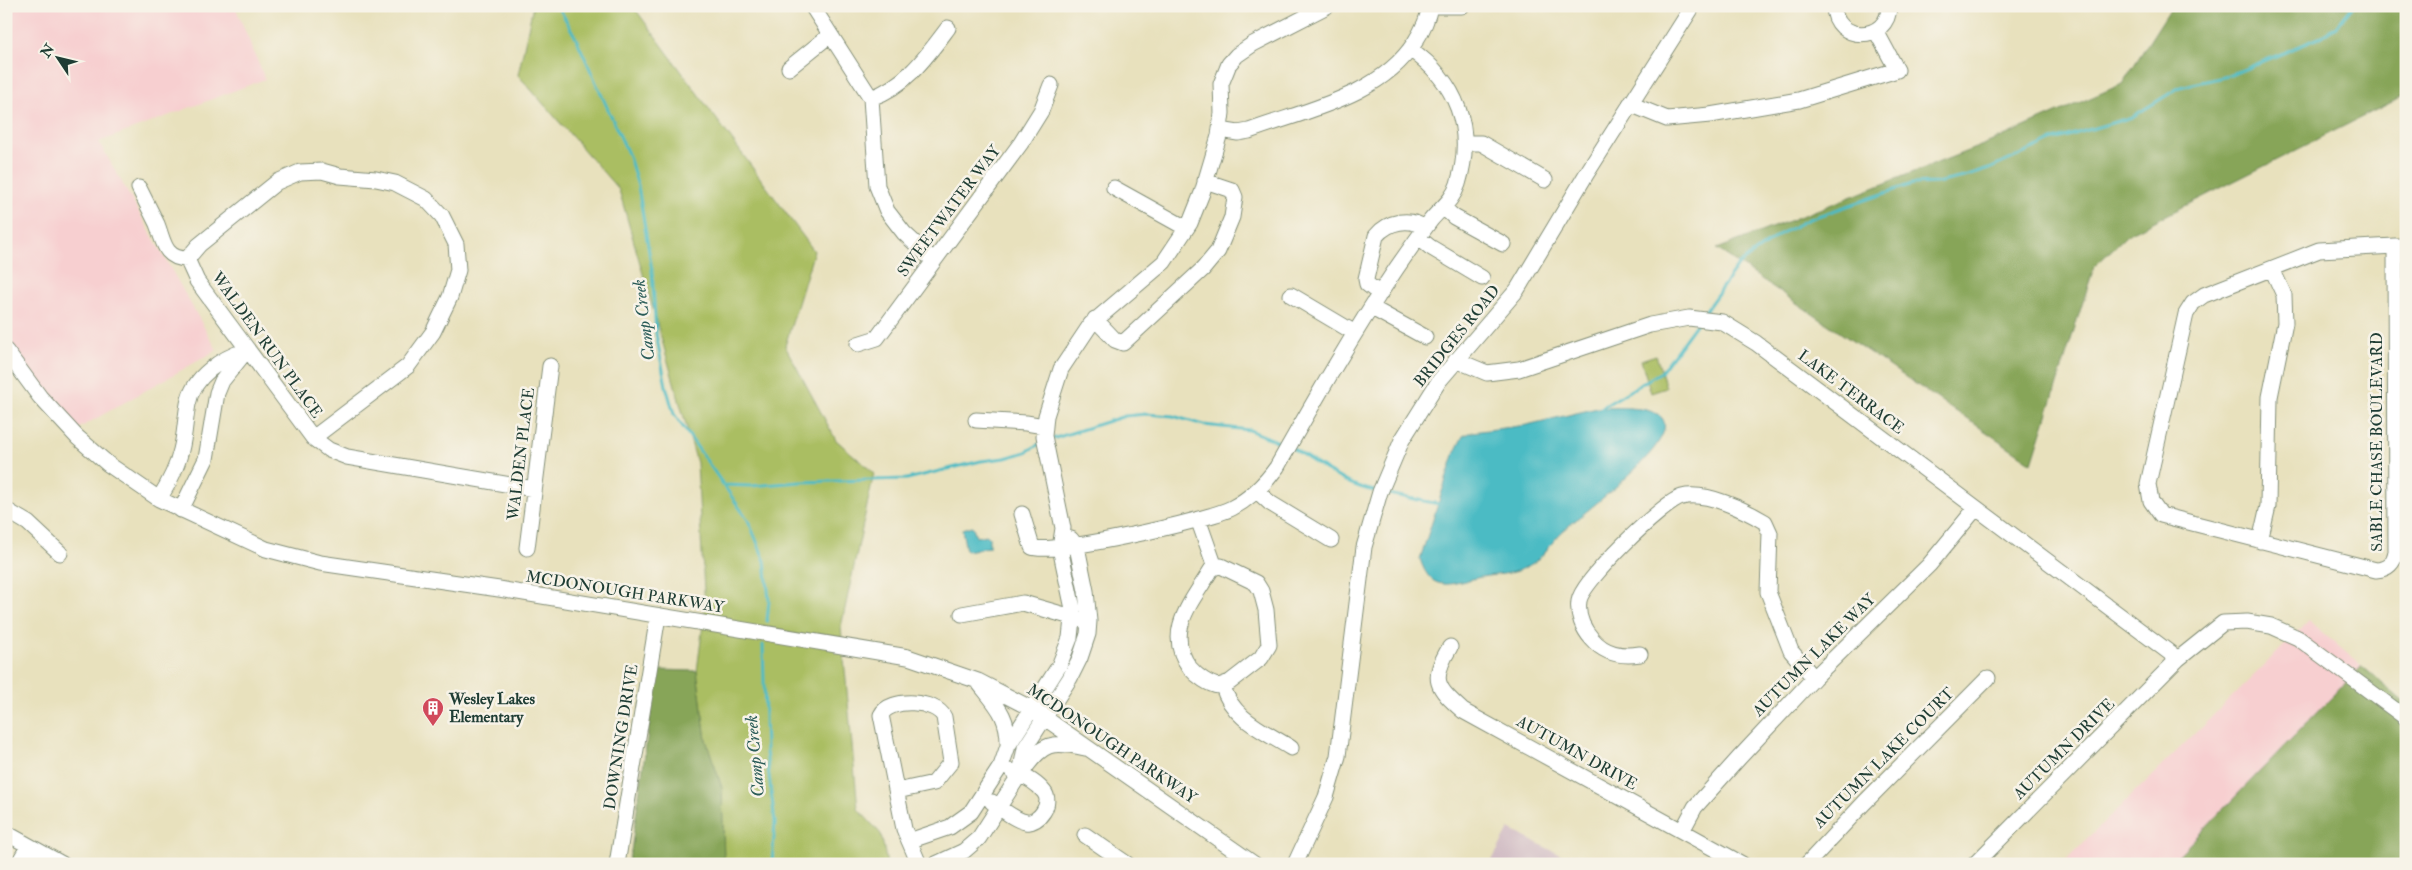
<svg xmlns="http://www.w3.org/2000/svg" width="2412" height="870" font-family="'IM FELL Double Pica',serif">
	<style>
		.built { fill: #f7cfd0 }
		.industrial { fill: #d2bdc5 }
		.green { fill: #aabe62; stroke: #647e4b }
		.forest { fill: #87a558; stroke: #537146 }
		.water { fill: #4cbbc4; stroke: #367c7c }
		.lines { fill: none; stroke-linecap: round; stroke-linejoin: round }
		.stream { stroke: #4cbbc4; stroke-width: 3 }
		.minor-casing { stroke: #848f78; stroke-width: 17 }
		.minor { stroke: #fff; stroke-width: 15 }
		.labels { text-anchor: middle; dominant-baseline: central; stroke-width: 5; stroke-linejoin: round; paint-order: stroke }
		.street-label { font-size: 16px; fill: #1f3d34; stroke: #f7f3e8 }
		.poi-label { font-size: 16px; font-weight: bold; fill: #1f3d34; stroke: #f7f3e8; text-anchor: start }
		.water-label { font-size: 18px; font-style: italic; fill: #2a5c58; stroke: #f7f3e8 }
	</style>
	<rect width="100%" height="100%" fill="#f7f3e8"/>
	<filter id="ink" filterUnits="userSpaceOnUse"><feTurbulence type="fractalNoise" baseFrequency=".02" numOctaves="2"/><feDisplacementMap in="SourceGraphic" scale="10" xChannelSelector="R" yChannelSelector="G"/><feConvolveMatrix kernelMatrix="1 2 1 2 8 2 1 2 1" color-interpolation-filters="sRGB"/></filter>
	<filter id="wash" filterUnits="userSpaceOnUse"><feTurbulence type="fractalNoise" baseFrequency=".0096" numOctaves="4" result="noise"/><feDisplacementMap in="SourceGraphic" scale="20" xChannelSelector="R" yChannelSelector="G"/><feGaussianBlur stdDeviation="1.12" result="paint"/><feColorMatrix in="noise" values="0 0 0 0 0 0 0 0 0 0 0 0 0 0 0 0 0 1.4 0 .05"/><feComposite in="paint" operator="in"/></filter>
	<g filter="url(#wash)">
		<rect width="100%" height="100%" fill="#e8e1bd"/>
		<path class="built" d="M6,6H235L265,79L99,142L217,350L74,431L6,352Z
			M2309,621L2362,666L2170,864H2062Z"/>
		<path class="industrial" d="M1509,829L1579,864H1490Z"/>
		<path class="green" d="M533,6H633L814,251L785,346L836,440L874,473L841,627L858,809L881,834L887,864H724L722,788L706,740L697,671L705,609L697,463L619,190L518,75Z
			M1656,355L1666,388L1651,393L1641,360Z"/>
		<path class="forest" d="M2172,6H2406V95L2127,235L2094,267L2032,463L1717,249L1988,143L2122,84Z
			M2362,666L2406,704V864H2170Z
			M657,670L697,671L706,740L722,788L724,864H627L631,851Z"/>
		<path class="water" d="M1597,408C1613,408 1652,405 1662,418C1682,443 1579,515 1562,532C1550,543 1544,558 1528,566C1513,575 1497,574 1481,577C1452,583 1432,596 1420,559L1455,452L1463,436L1472,432L1527,425Z
			M971,526L973,527L976,537L986,535L989,537V547L966,551L962,529Z"/>
		<g class="lines">
			<path class="stream" d="M558,6L576,38L629,156L638,186L652,270L656,334L666,386L674,414L748,520L765,561L769,600L767,621
				M1703,314L1739,264L1780,234L1809,219L1912,184L1936,183L1964,177L1989,169L2054,140L2132,117L2180,87L2228,76L2319,38L2336,27L2353,6
				M1601,408L1661,372L1697,323
				M1049,440L1125,416L1146,414L1173,416L1204,425L1249,430L1284,444
				M1292,448C1318,464 1344,486 1375,491
				M722,485L751,486L800,482L907,479L981,461L1005,458L1026,452L1041,443
				M1383,493L1439,504
				M763,645L766,752L775,822L772,864"/>
		</g>
	</g>
	<g filter="url(#ink)">
		<g class="lines">
			<g class="minor-casing">
				<path id="minor" d="M812,6L871,98L877,186L887,211L904,233L934,261
					M1435,6H1462
					M1834,6C1834,43 1889,43 1889,6
					M789,68L830,35
					M871,98C906,86 927,56 948,28
					M1630,104L1667,119L1710,115L1799,100L1897,70L1876,31
					M1220,130L1238,133L1249,131C1306,110 1381,96 1415,42C1422,31 1428,19 1430,6
					M1465,143H1481L1545,180
					M139,188C145,200 151,212 157,224C164,242 164,258 187,259
					M1114,188L1186,228
					M1444,208L1454,217L1503,244
					M1419,238L1430,247L1482,278
					M2395,246L2396,551C2394,563 2388,569 2376,570L2161,515L2151,501L2148,484L2186,314L2193,303L2204,295L2319,250L2395,246H2406
					M187,259L199,245L277,182L300,172L322,171L340,176L376,179L395,183L426,199L442,216L456,244L458,270L450,297L433,332L408,366L313,438
					M187,259L197,281L313,438L329,450L347,457L534,489
					M1380,294L1367,284L1366,279L1376,236C1388,221 1410,217 1425,228
					M1291,295L1355,333
					M1372,308L1425,337
					M1095,319L1115,340L1123,343L1203,269L1218,251L1232,217L1235,197L1232,190L1205,181
					M858,344L877,338L1021,143L1041,111L1051,85
					M6,351L40,397L77,437L108,464L159,499L266,549L320,563L499,589L908,657L978,681L1032,709L1254,864
					M1456,360L1487,373L1519,369L1650,325L1689,318L1722,322L1756,343L2178,659
					M976,420L1026,423L1044,426
					M1257,491L1270,503L1331,540
					M159,499C169,483 177,468 181,450C185,435 185,420 188,404C193,376 222,358 247,350
					M6,510L28,523L60,553
					M181,510L206,459L217,393L222,381L247,350
					M1022,514L1032,547C1051,556 1209,520 1232,508C1251,498 1265,484 1277,467C1315,400 1353,333 1396,269C1407,253 1419,236 1431,220C1441,208 1453,200 1458,184C1475,129 1457,82 1410,49
					M1198,519L1215,567
					M2260,541L2268,506L2270,397L2285,323L2284,295L2272,269
					M527,548L550,366
					M1221,566L1256,583L1261,591L1266,610L1269,645L1261,658L1230,682L1219,686C1209,685 1197,676 1190,668C1163,632 1192,602 1211,570L1215,567Z
					M962,614L1023,603L1082,620
					M1450,647C1430,680 1436,687 1463,711L1742,864
					M1640,654C1621,657 1605,654 1592,639C1583,629 1577,615 1579,601C1582,581 1663,502 1682,497C1706,491 1745,510 1765,522L1770,533L1768,592L1791,651L1814,678
					M979,683C996,705 1009,716 1008,746
					M1223,686C1231,718 1264,731 1291,748
					M1023,771C1043,742 1052,741 1085,748
					M897,791L934,783L951,762L944,717C936,700 890,697 881,715L904,829L919,864
					M992,802C1001,808 1014,820 1026,822C1039,824 1053,803 1044,792C1037,783 1022,775 1012,771
					M1682,831L1695,807L1739,758L1814,678L1929,565L1976,508
					M6,833L62,864
					M1085,835L1127,864
					M909,841L950,827L971,812L1001,766L1008,746L1059,666L1070,638L1073,609L1060,548L1063,528L1044,436L1046,416L1061,369L1091,324L1164,262L1190,223L1202,193L1219,136L1222,113L1221,84L1229,64L1237,55L1253,44L1327,6
					M18,864L28,847
					M617,864L658,616
					M936,864L964,851L979,838L1020,774L1025,748L1070,678L1080,658L1088,634L1089,621L1086,591L1077,547L1071,539
					M1295,864L1326,797L1338,756L1364,547L1380,492L1402,440L1439,381L1517,290L1587,173L1693,6
					M1807,864L1864,803L1988,678
					M1975,864L2178,659L2223,623L2247,622L2271,626L2298,638L2406,718"/>
			</g>
			<use href="#minor" class="minor"/>
		</g>
	</g>
	<defs>
		<g id="building-pin" transform="scale(1.125)"><path d="M0 17L-7.5 6A9.5 9.5 0 1 1 7.5 6Z" fill="#d1495b" stroke="#f7f3e8"/><path d="M-4-6H4V6H1V3H-1V6H-4ZM-2.5-4.3h1.7v1.8h-1.7ZM.8-4.3h1.7v1.8H.8ZM-2.5-1h1.7V.8h-1.7ZM.8-1h1.7V.8H.8Z" fill="#fff"/></g>
	</defs>
	<g fill-rule="evenodd">
		<use href="#building-pin" x="433" y="708"/>
	</g>
	<g class="labels">
		<g class="street-label">
			<text transform="translate(949 211) rotate(-53)">SWEETWATER WAY</text>
			<text transform="translate(1457 336) rotate(-51)">BRIDGES ROAD</text>
			<text transform="translate(267 345) rotate(54)">WALDEN RUN PLACE</text>
			<text transform="translate(1851 392) rotate(37)">LAKE TERRACE</text>
			<text transform="translate(2377 442) rotate(-90)">SABLE CHASE BOULEVARD</text>
			<text transform="translate(521 454) rotate(-83)">WALDEN PLACE</text>
			<text transform="translate(625 592) rotate(9)">MCDONOUGH PARKWAY</text>
			<text transform="translate(1814 655) rotate(-45)">AUTUMN LAKE WAY</text>
			<text transform="translate(621 737) rotate(-81)">DOWNING DRIVE</text>
			<text transform="translate(1112 744) rotate(34)">MCDONOUGH PARKWAY</text>
			<text transform="translate(2064 749) rotate(-45)">AUTUMN DRIVE</text>
			<text transform="translate(1577 753) rotate(29)">AUTUMN DRIVE</text>
			<text transform="translate(1884 758) rotate(-45)">AUTUMN LAKE COURT</text>
		</g>
		<g class="poi-label">
			<text x="449" y="699">Wesley Lakes<tspan x="449" dy="18">Elementary</tspan></text>
		</g>
		<g class="water-label">
			<text transform="translate(644 320) rotate(-97)">Camp Creek</text>
			<text transform="translate(755 756) rotate(-95)">Camp Creek</text>
		</g>
	</g>
	<rect width="2412" height="870" fill="none" stroke="#f7f3e8" stroke-width="25"/>
	<g transform="translate(58 58) rotate(305)" stroke="#f7f3e8" stroke-width="4" paint-order="stroke">
	<path d="M0-4L9 19L0 12L-9 19Z" fill="#1f3d34"/>
	<text y="-8" font-size="14" font-weight="bold" text-anchor="middle" fill="#1f3d34">N</text>
	</g>
</svg>
